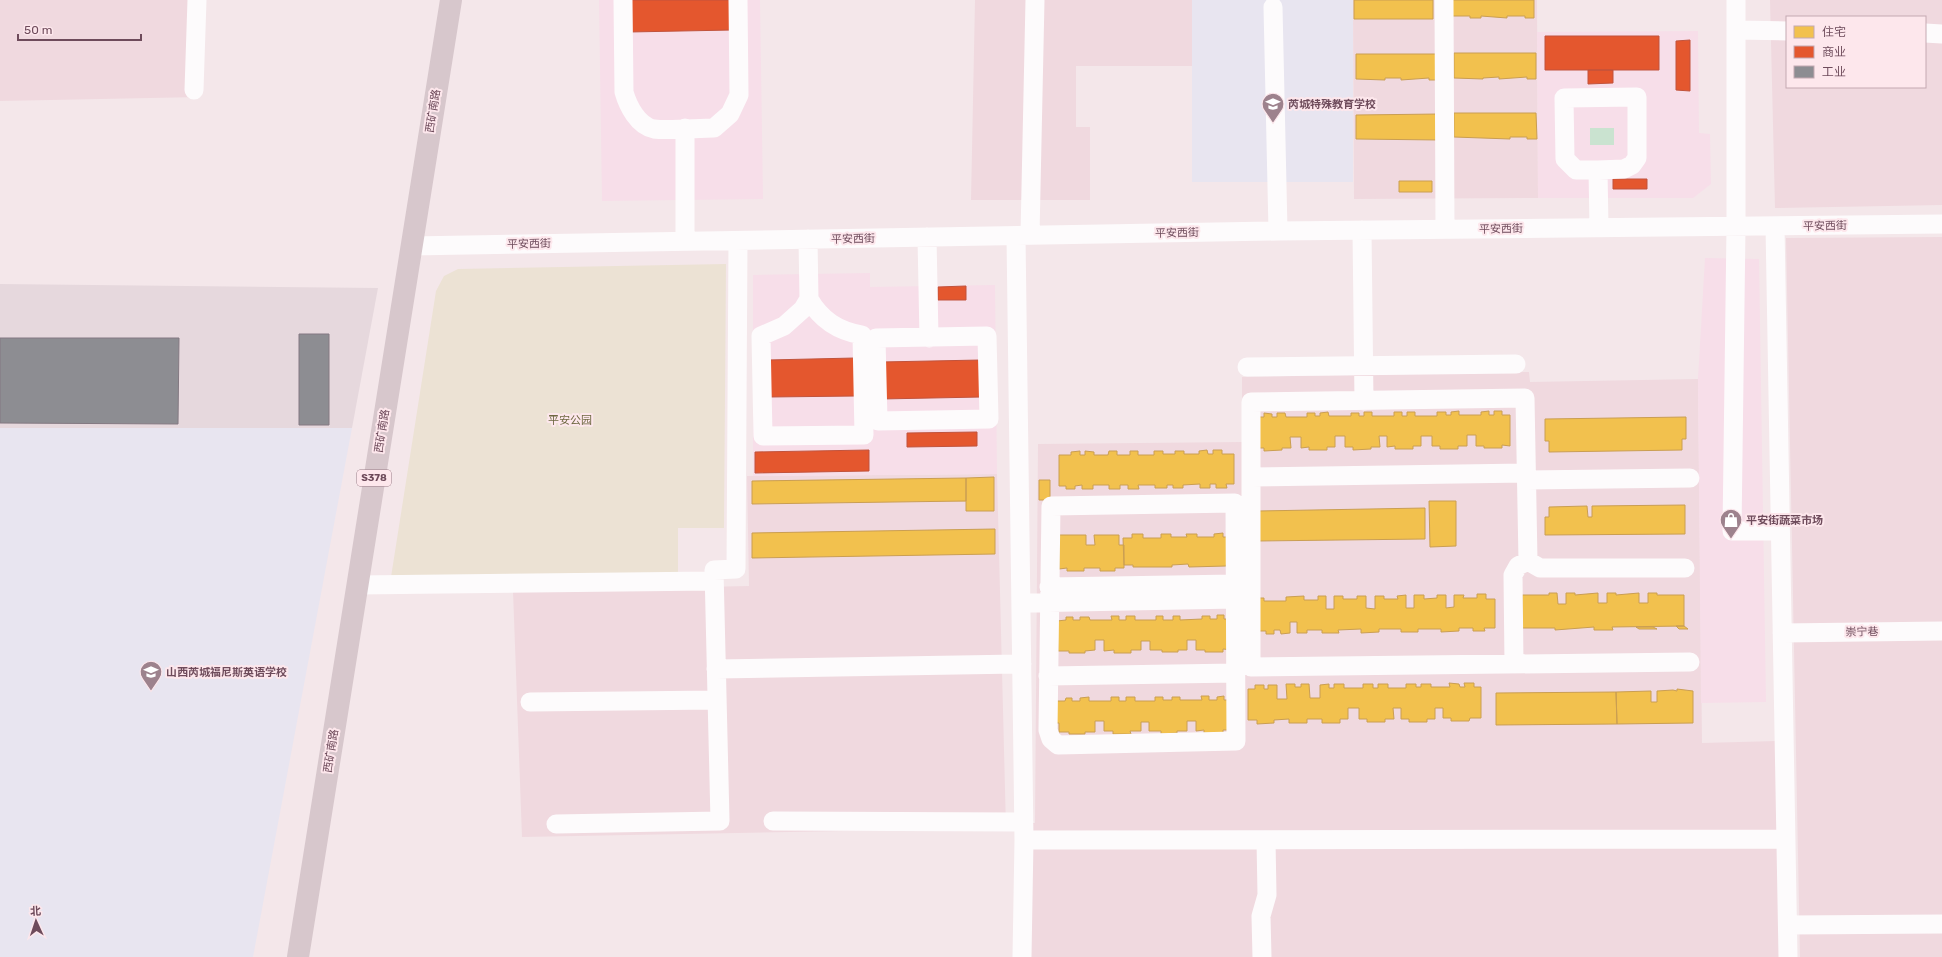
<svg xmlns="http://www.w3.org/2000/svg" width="1942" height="957" font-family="Rubik,'Noto Sans SC',sans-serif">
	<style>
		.residential { fill: #f0d9df; fill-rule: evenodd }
		.commercial { fill: #f7dee9 }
		.industrial { fill: #e6d8dd }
		.education { fill: #e8e5f0 }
		.green { fill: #ece2d4 }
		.water { fill: #cae3d0 }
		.homes { fill: #f2c14e; stroke: #ca9e52 }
		.shops { fill: #e4572e; stroke: #c1533c }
		.industry { fill: #8d8d92; stroke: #847982 }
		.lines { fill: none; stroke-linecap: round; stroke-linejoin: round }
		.minor { stroke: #fdfbfc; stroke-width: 19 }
		.major { stroke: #d7c7cc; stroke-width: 22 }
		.labels { text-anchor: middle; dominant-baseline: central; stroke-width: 4; stroke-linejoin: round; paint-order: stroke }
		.shield { fill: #fde7ec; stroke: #997a86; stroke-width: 1 }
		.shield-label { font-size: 10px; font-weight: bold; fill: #6e4b5b }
		.poi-label { font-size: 11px; font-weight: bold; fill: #6e4b5b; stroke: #fde7ec; text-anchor: start }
		.street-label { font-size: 11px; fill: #6e4b5b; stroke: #fde7ec }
		.park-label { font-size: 11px; fill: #6e6841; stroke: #fde7ec }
	</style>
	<rect width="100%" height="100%" fill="#f4e7ea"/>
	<path class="residential" d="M0,0H205L201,97L0,101Z
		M975,0H1192V66H1076V127H1090V200H971Z
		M1353,0H1537L1538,198L1354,199Z
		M1770,0H1942V205L1775,208ZM1787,17H1925V87H1787Z
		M1942,237V957H1800L1786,238Z
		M1529,372L1530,382L1698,379L1702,743L1777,741L1780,957H1027L1029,823H1035L1038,444L1242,442V377Z
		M997,474L1006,828L522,837L513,591L749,586L747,476Z"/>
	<path class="commercial" d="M599,0H760L763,199L602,201Z
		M1698,31L1699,133L1710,134L1711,184L1693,198H1538L1537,32Z
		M1705,258L1759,259L1766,702L1701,703L1698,379Z
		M870,273V287L995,285L997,474L753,476V275Z"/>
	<path class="industrial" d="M0,284L378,288L352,428H0Z"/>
	<path class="education" d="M1192,0H1353V182H1192Z
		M0,428H352L253,957H0Z"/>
	<path class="green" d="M726,264L724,528H678V577H391L436,291L444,276L458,269Z"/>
	<path class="water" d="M1590,128H1614V145H1590Z"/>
	<path class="homes" d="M1354,0H1433V19H1354Z
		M1452,0H1534V18H1525V16H1507V18L1481,16V18H1470V16H1452Z
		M1454,53H1536V79H1527V77L1499,79V77L1483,78V79L1454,78Z
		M1356,54H1438L1439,80H1429V78L1401,80V78H1385V80L1356,79Z
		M1454,113H1536L1537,139H1527V137H1510V139L1454,137Z
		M1439,114V140L1356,139V115Z
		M1399,181H1432V192H1399Z
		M1459,411V415H1481V412L1489,411V415H1494V411H1502V415H1510V446L1502,445V448H1484V446H1476V435H1467V446H1458V449H1440V446H1432V436H1421V446H1413V449H1395V446L1387,447V436H1379L1380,447H1371V449L1353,450V447H1345V436H1335V447H1327V450H1309V447L1301,448V437H1290L1291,448H1282V450L1264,451V448H1256V417H1264V413L1272,414V417H1277V413H1285L1286,417H1307V413H1315V416H1320V413L1328,412L1329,416H1351V413H1359V416H1364V412H1372V416H1394V412H1402V416H1407V412H1415V416H1437V412H1446V415H1451V412Z
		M1686,417V439H1682V450L1549,452V441H1545V419Z
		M1207,450L1208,454H1213V450H1222V454H1234V484H1226L1227,488H1216V484H1210V488H1200V484L1183,485V488H1173V485H1167V488H1155V485H1138L1139,489H1128V485H1120V489H1109V485H1093V489H1082V485L1075,486V489H1066V486H1059V455H1071V452L1080,451V455H1085V451L1094,452V455H1108L1109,451H1117V455H1130V451H1138V455H1154V451H1163V454H1175V451H1184V454H1199V451Z
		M994,477V511H966V478Z
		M966,478V501L752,504V481Z
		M1039,480H1050V500H1039Z
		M1429,501H1456V546L1430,547Z
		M1685,505V534L1545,535V517H1549V507L1587,506L1588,517H1592V506Z
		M1425,508V539L1258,541V511Z
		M995,529V554L752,558V533Z
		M1223,533V537H1233L1226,566L1189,567L1188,564L1172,565V567H1133V565H1124L1123,538H1132V534H1143V538H1161V534H1171V537H1187L1186,534H1197V537H1214V534Z
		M1059,535H1086V545H1095L1094,535H1119V545H1124V568H1115V571H1100V568H1084V571H1067V568L1059,569Z
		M1549,593H1557L1558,604H1566V593H1575V595L1598,593V603H1607V593H1616V595L1639,593V603H1648V593H1657V595H1684V626L1612,627L1613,630H1594V627L1555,630V628H1522V595H1549Z
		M1477,594H1486V599H1495V628H1484L1485,631H1473V628H1459V631L1441,632V629H1418V632H1401V629H1379V632L1361,633V629L1338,630L1339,633H1322V630H1307V633H1297V622H1290V633L1281,634L1280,630H1274V634H1266V631H1258L1257,598H1264V601H1286V597L1304,596V600H1318V596H1326V609H1334V596H1343V599H1357V596H1366V608L1375,609V596H1384V599H1398L1397,596L1406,595V608H1414V595H1424V599L1437,598V595H1446V608L1454,607V595H1464L1463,598H1477Z
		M1217,615H1224V619H1233V650L1223,649V652H1205V650H1196V640H1187V650H1178V652H1162V650H1150V641H1141V650H1131V653H1114V650L1104,651V640H1095V650L1085,651V653H1069V651H1058L1057,621L1066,620V617H1073V620H1080V617H1089L1090,620H1112L1111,616H1119V620H1126V616H1135V620H1156V616H1163V620H1173V616H1180V620L1202,619V616H1210V619H1217Z
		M1676,626H1684L1688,629H1679Z
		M1636,627H1653L1657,629H1639Z
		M1449,683L1459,684L1460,687H1465L1464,683H1474V687H1481V718H1470L1469,721H1451V718H1443V708H1435V719H1427V722H1409V719H1401V708H1393L1394,719H1385V722H1367V719H1359V708H1348V719H1340V723H1322V719H1307V723H1289V719L1274,720V723L1257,724V720H1248V689H1255V685H1264V689H1268V685H1277V699H1287L1286,684H1295V687H1301V684H1309L1310,698H1320V685L1329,684V688H1334V684H1344V688H1363V684H1373V688H1378V684H1388V688H1406V684H1416V687H1421V684H1431V687H1450Z
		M1677,689L1693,691V723L1617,724L1616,692L1651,691V702H1657V691L1673,690L1677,691Z
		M1616,692L1617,724L1496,725V693Z
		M1201,696H1209V700H1217V697L1224,696V700H1232L1233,730H1223V733H1204V730L1196,731V721H1187V731H1177V733L1161,734V731H1149V722H1141V731H1130L1131,734H1113V731H1104V721H1095V732H1085V734H1069V732H1059V723H1053L1052,701H1065L1066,698H1072V701H1080V698L1089,697V701H1111V697H1119V701H1126V697H1135V701H1155V697H1163V700H1172V697H1180V700H1202Z"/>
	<path class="shops" d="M628,0H732V30L629,32Z
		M1545,36H1659V70H1545Z
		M1690,40V91L1676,90V41Z
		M1588,70H1613V83L1588,84Z
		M1613,179H1647V189H1613Z
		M966,286V300H938V287Z
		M855,358L856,396L769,397L768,360Z
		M981,360V397L881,399V362Z
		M977,432V446L907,447V433Z
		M869,450V471L755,473V452Z"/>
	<path class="industry" d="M299,334H329V425H299Z
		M0,338H179L178,424L0,423Z"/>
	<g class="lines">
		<path class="minor" d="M623,0L624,92C628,106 638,126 654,129C669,131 698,128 714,128L730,114L739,95L738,0
			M1444,0L1445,229
			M1736,0V227L1732,531H1780
			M1273,7L1278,231
			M1736,30L1787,31
			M1925,33L1942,34
			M194,90L197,0
			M1637,97V158L1632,165L1624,169L1598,170H1576L1565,159L1564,98Z
			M685,128V241
			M1598,170L1599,228
			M1775,226L1788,957
			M1362,230L1364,401
			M1030,235L1035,0
			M1016,236L1024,840L1022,957
			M927,237L929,338
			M808,239L809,299L803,309L784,326L761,336L763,436L864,435L862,335C838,331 821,320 809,299
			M411,246L1278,231L1942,224
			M987,336L989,419L878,421L876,338Z
			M1247,367L1516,364
			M1251,477L1526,473
			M1526,480L1690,478
			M1235,503L1236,741L1058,745L1051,739L1048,730L1051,506Z
			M1528,561L1540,568H1685
			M357,585L714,581
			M1049,587L1235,584
			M1021,603L1236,599
			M1782,633L1942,631
			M1514,664L1513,575L1518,566L1528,561L1525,398L1251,402V667L1690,662
			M716,669L1022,664
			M1048,676L1236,673
			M530,702L717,700
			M773,821L1024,822
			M556,824L720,821L714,570L736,569L738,241
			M1024,840L1786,839
			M1788,925L1942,924
			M1262,957L1261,916L1267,895L1266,840"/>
		<path class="major" d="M298,957L451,0"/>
	</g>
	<defs>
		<g id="school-pin" transform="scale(1.15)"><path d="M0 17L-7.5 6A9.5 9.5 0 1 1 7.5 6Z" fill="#9d828d" stroke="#fde7ec"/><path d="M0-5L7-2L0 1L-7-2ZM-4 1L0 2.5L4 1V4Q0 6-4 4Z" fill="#fff"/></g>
		<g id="shop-pin" transform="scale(1.15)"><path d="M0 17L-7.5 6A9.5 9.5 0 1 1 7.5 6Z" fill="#9d828d" stroke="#fde7ec"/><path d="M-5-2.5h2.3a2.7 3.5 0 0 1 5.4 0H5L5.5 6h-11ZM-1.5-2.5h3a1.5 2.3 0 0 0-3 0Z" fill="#fff"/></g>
	</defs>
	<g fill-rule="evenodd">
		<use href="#school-pin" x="1273" y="104"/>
		<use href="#shop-pin" x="1731" y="520"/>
		<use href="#school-pin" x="151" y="672"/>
	</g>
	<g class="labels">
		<rect class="shield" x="357" y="470" width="34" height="16" rx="3"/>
		<g class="shield-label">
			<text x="374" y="478">S378</text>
		</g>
		<g class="poi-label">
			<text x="1288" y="104">芮城特殊教育学校</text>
			<text x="1746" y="520">平安街蔬菜市场</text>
			<text x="166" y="672">山西芮城福尼斯英语学校</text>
		</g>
		<g class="street-label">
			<text transform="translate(433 111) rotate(-81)">西矿南路</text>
			<text transform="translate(1825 226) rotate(-1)">平安西街</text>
			<text transform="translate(1501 229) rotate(-1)">平安西街</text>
			<text transform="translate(1177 233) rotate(-1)">平安西街</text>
			<text transform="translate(853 239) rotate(-1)">平安西街</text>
			<text transform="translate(529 244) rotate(-1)">平安西街</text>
			<text transform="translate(382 431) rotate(-81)">西矿南路</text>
			<text transform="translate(1862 632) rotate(-1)">崇宁巷</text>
			<text transform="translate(331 751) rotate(-81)">西矿南路</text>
		</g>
		<g class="park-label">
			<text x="570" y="420">平安公园</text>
		</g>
	</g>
	<rect x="1786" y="16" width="140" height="72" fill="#fde7ec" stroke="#c4a9b2"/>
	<rect x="1794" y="26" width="20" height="12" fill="#f2c14e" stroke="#c4a9b2"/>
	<text x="1822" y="36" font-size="12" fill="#6e4b5b">住宅</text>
	<rect x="1794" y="46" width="20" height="12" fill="#e4572e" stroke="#c4a9b2"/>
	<text x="1822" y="56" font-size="12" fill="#6e4b5b">商业</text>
	<rect x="1794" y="66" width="20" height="12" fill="#8d8d92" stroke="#c4a9b2"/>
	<text x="1822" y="76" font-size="12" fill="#6e4b5b">工业</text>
	<g transform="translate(36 921) rotate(357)" stroke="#fde7ec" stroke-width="3" paint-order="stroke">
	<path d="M0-3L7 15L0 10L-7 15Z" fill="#6e4b5b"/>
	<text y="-6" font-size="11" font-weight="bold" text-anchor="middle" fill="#6e4b5b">北</text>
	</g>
	<path d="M18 34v6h123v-6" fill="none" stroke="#6e4b5b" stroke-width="2"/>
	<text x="24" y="34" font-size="12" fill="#6e4b5b" stroke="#fde7ec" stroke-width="3" paint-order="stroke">50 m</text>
</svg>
